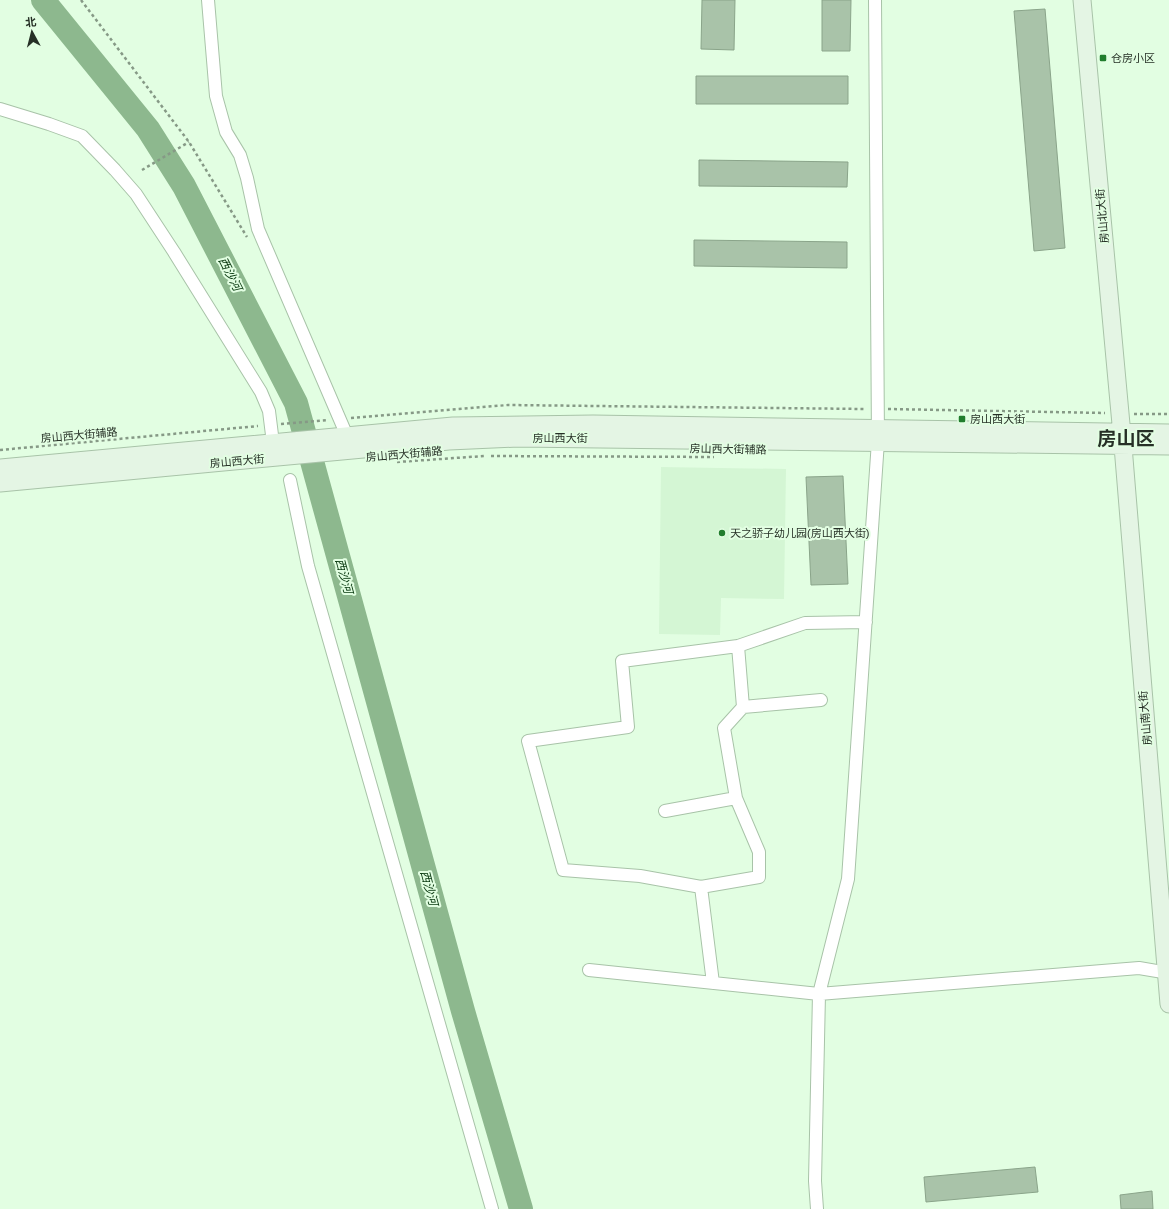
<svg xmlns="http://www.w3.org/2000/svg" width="1169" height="1209" font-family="Helvetica,'Noto Sans SC',sans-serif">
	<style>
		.built { fill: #d4f6d4 }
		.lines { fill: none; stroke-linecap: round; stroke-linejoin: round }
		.river { stroke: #8db88e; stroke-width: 24 }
		.building { fill: #a9c3a9; stroke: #8aa48a }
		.minor-casing { stroke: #a8c3a8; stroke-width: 14 }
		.secondary-casing { stroke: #a8c3a8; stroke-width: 19 }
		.path { stroke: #869986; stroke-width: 2.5; stroke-dasharray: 3 3; stroke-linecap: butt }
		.minor { stroke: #fff; stroke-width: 12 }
		.secondary { stroke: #e4f5e4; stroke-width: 17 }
		.poi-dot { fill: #217d2d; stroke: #e2fee2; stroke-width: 1.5 }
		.labels { text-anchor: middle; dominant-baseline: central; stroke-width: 4; stroke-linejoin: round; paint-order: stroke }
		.poi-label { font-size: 11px; fill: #263026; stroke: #e2fee2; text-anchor: start }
		.street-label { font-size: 11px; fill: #263026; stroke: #e2fee2 }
		.water-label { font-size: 12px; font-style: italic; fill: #05350c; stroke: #e2fee2 }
		.town-label { font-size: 19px; font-weight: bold; fill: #263026; stroke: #e2fee2 }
	</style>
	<rect width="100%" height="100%" fill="#e2fee2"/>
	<path class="built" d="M661,467L786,469L784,599L721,598L720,635L659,634Z"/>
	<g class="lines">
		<path class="river" d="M43,0L148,129L184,186L296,403L463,1011L521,1209"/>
	</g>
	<path class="building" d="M702,0H735L734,50L701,49Z
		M822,0H851L850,51H822Z
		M1045,9L1065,248L1034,251L1014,11Z
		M696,76H848V104H696Z
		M699,160L848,162L847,187L699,186Z
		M694,240L847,242V268L694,266Z
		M843,476L848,584L811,585L806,477Z
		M1035,1167L1038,1192L926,1202L924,1177Z
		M1152,1191L1153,1209H1121L1120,1195Z"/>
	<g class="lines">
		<g class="minor-casing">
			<path id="minor" d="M208,0L216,96L226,132L240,155L247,178L258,229L347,436
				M0,109L49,124L82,136L115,170L136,194L174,252L261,392L269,411L273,443
				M290,480L308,566L492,1209
				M743,707L821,700
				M665,811L736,798
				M701,887L759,877V852L736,798L724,728L743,707L738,646
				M589,970L819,994L1139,968L1169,973
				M713,983L701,887L640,876L563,870L528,741L628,727L622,661L738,646L805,623L866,622
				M817,1209L815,1181L819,994L848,879L878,441L875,0"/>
		</g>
		<g class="secondary-casing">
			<path id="secondary" d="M1082,0L1123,446L1169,1004
				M0,468L453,426L593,424L1169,433
				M0,483L449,441L518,438L1169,446"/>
		</g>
		<path class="path" d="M81,0L189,142L247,237
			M142,170L189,142
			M888,409L1105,413
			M1134,414H1169
			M351,418L508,405L865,409
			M281,424L328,420
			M0,450L258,426
			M491,456L714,457
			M397,462L484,456"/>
		<use href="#minor" class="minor"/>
		<use href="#secondary" class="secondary"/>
	</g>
	<g class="poi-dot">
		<rect x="1099" y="54" width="8" height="8" rx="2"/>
		<rect x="958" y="415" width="8" height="8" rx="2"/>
		<circle cx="722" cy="533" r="4"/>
	</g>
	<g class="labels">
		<g class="poi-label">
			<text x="1111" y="58">仓房小区</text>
			<text x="970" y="419">房山西大街</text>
			<text x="730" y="533">天之骄子幼儿园(房山西大街)</text>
		</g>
		<g class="street-label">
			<text transform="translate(1102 216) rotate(-95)">房山北大街</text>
			<text transform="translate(79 435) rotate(-5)">房山西大街辅路</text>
			<text x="560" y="438">房山西大街</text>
			<text transform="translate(728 449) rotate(1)">房山西大街辅路</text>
			<text transform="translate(404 454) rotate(-5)">房山西大街辅路</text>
			<text transform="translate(237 461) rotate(-5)">房山西大街</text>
			<text transform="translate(1145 718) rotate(-95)">房山南大街</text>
		</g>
		<g class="water-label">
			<text transform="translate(230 274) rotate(63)">西沙河</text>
			<text transform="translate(344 576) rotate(75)">西沙河</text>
			<text transform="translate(429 888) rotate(75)">西沙河</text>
		</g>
		<g class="town-label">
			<text x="1126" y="438">房山区</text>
		</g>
	</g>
	<g transform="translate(32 32) rotate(353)" stroke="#e2fee2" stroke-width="3" paint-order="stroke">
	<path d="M0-3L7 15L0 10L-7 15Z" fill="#263026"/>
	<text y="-6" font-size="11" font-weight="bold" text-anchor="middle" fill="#263026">北</text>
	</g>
</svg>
